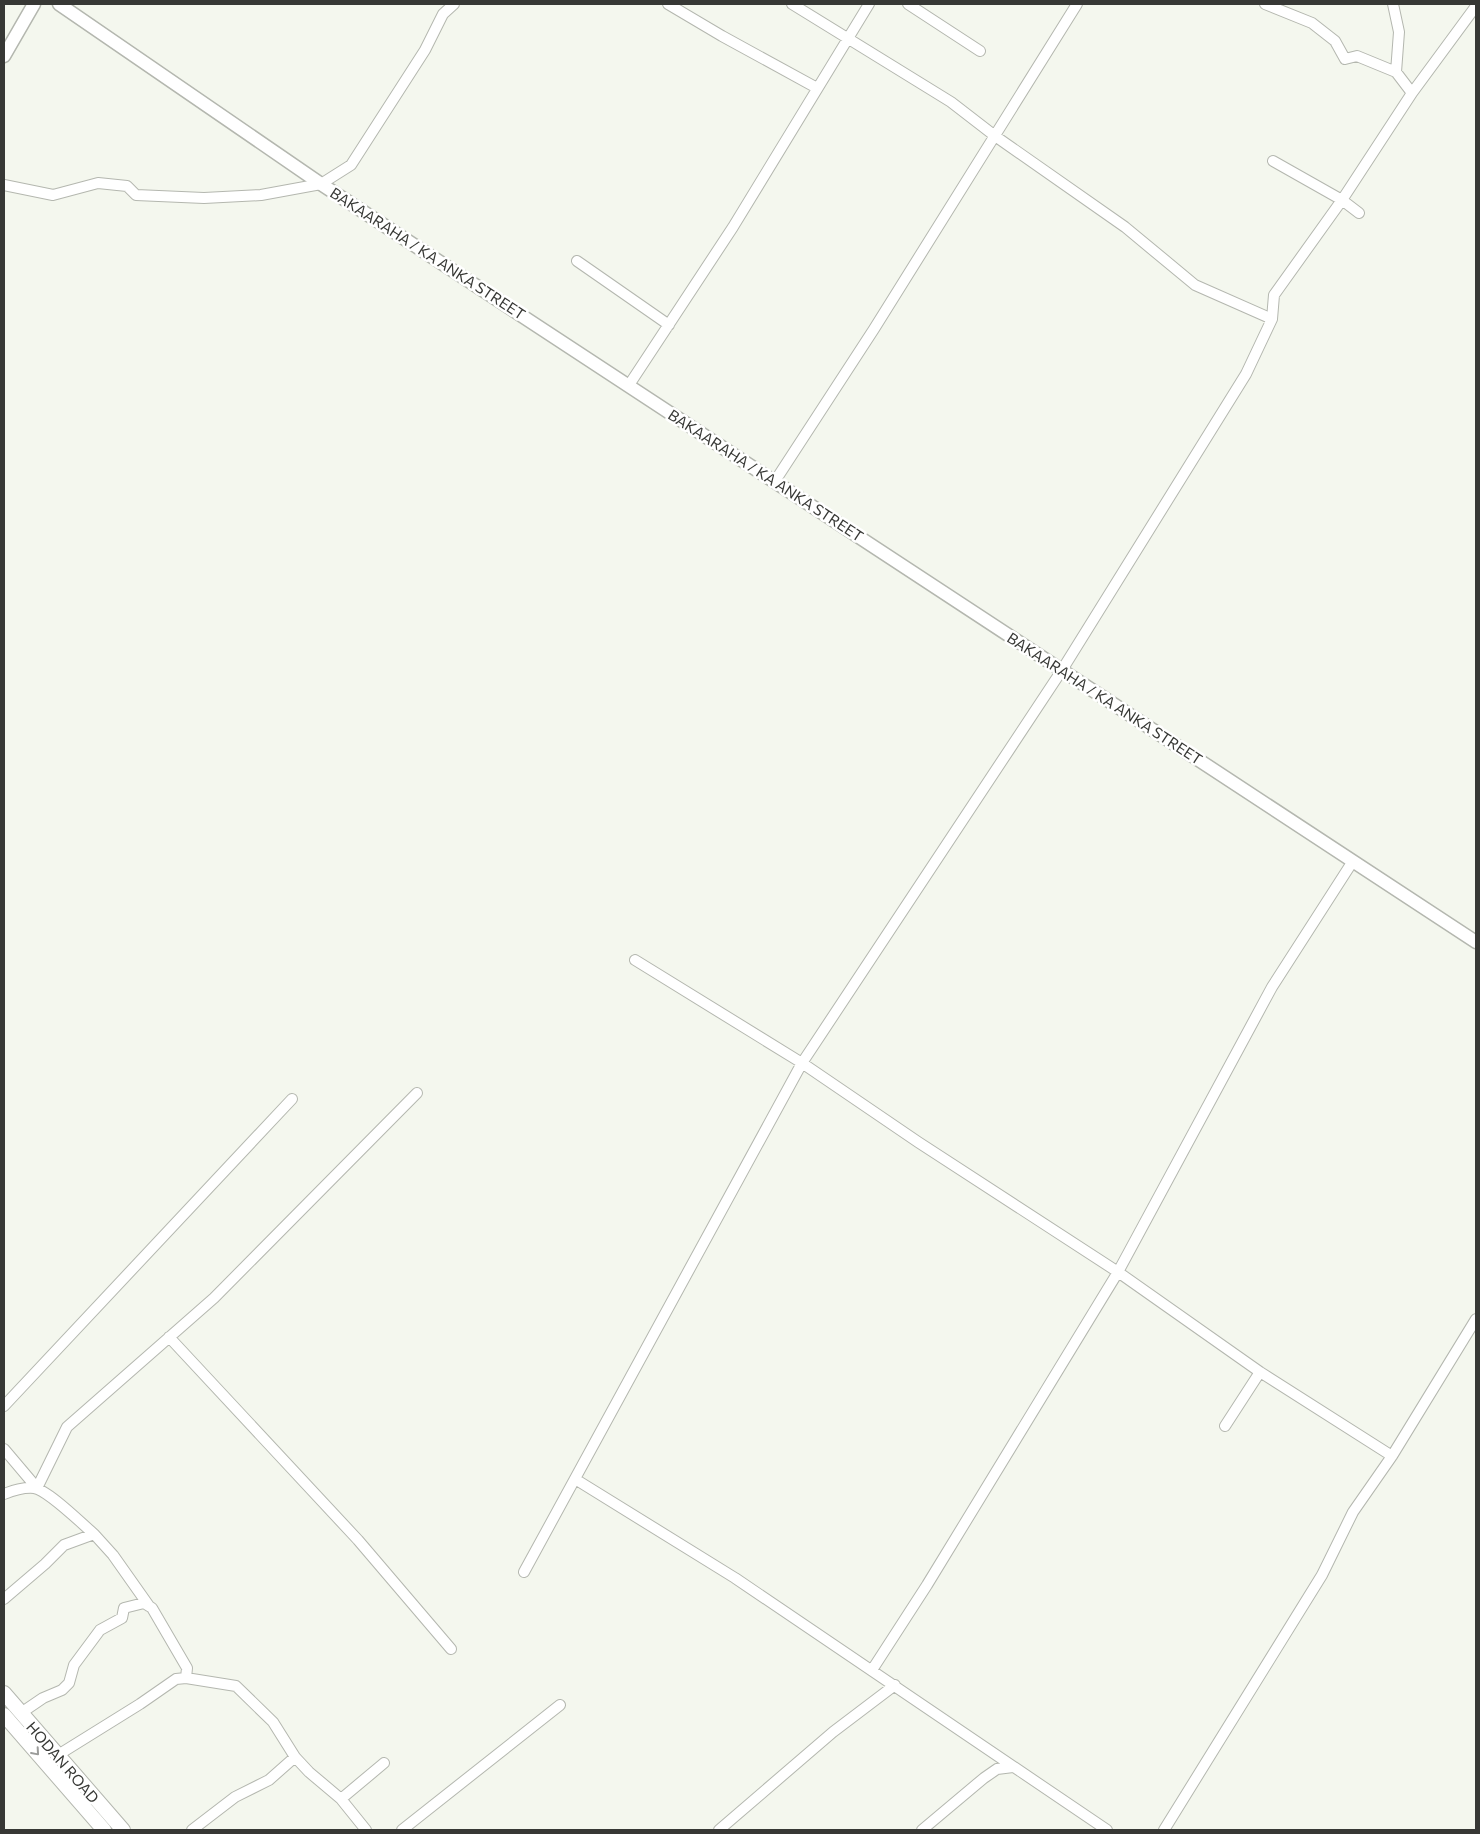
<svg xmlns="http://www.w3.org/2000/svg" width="1480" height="1834" font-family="Commissioner,sans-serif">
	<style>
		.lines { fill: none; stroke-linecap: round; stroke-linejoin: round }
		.minor-casing { stroke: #b4b7af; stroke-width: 12 }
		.tertiary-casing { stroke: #b4b7af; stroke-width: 15 }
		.secondary-casing { stroke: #b4b7af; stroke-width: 16 }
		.minor { stroke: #fff; stroke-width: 10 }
		.tertiary { stroke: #fff; stroke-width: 12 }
		.secondary { stroke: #fff; stroke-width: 14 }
		.oneway { stroke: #9b9c9a }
		.labels { text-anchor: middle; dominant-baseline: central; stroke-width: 5; stroke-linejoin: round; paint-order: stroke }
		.street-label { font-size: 15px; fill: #373835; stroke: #fff }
	</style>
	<rect width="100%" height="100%" fill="#f4f7ee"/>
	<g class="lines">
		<g class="minor-casing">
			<path id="minor" d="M668,4L722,36L817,88
				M792,4L951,102L995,136L1125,227L1195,285L1272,319
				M908,4L980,51
				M1265,4L1312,23L1335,41L1345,59L1357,56L1396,72
				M1393,4L1399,32L1396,72L1412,93
				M1273,161L1342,200L1359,213
				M4,185L53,195L98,183L127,186L136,195L204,198L261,195L321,184L351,165L425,50L443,14L454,4
				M577,261L669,325
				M629,385L733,227L869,4
				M775,481L874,329L1077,4
				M1353,861L1272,987L1118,1272L1260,1372L1392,1456
				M635,960L802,1063L918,1142L1118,1272L927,1585L872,1670
				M169,1337L358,1540L451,1649
				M4,1406L292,1099
				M1225,1426L1260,1372
				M4,1449L37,1488L67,1427L214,1298L417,1093
				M575,1479L735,1578L1107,1830
				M4,1494C14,1490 23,1487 34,1488C48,1490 82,1524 94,1534
				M524,1572L802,1063L1062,670L1246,374L1272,319L1274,295L1342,200L1412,93L1476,6
				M4,1599L45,1564L64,1545L94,1534L113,1555L149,1606
				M21,1713L43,1698L62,1690L69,1683L74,1665L100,1630L122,1618L124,1608L144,1603L152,1608L187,1668L186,1678
				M58,1755L140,1704L176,1679L186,1678L236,1686L273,1722L295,1757
				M192,1830L235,1797L269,1780L295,1757L309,1772L341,1799
				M366,1830L341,1799L384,1763
				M402,1830L560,1705
				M719,1830L833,1732L895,1685
				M922,1830L984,1778L997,1769L1013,1767
				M1164,1830L1322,1575L1353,1512L1392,1456L1476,1319"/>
		</g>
		<g class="tertiary-casing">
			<path id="tertiary" d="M59,4L321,184L1476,942
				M4,56L34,4"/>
		</g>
		<g class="secondary-casing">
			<path id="secondary" d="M4,1693L123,1830
				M4,1715L104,1830"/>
		</g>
		<use href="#minor" class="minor"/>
		<use href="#tertiary" class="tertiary"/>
		<use href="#secondary" class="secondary"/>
	</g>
	<defs><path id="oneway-chevron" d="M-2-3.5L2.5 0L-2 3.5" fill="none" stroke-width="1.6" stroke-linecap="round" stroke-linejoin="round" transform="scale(1.25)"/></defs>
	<use class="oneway" href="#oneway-chevron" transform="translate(36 1752) rotate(49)"/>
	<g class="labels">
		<g class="street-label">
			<text transform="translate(428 253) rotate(33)">BAKAARAHA / KA ANKA STREET</text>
			<text transform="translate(766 475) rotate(33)">BAKAARAHA / KA ANKA STREET</text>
			<text transform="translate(1105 698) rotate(33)">BAKAARAHA / KA ANKA STREET</text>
			<text transform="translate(63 1762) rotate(49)">HODAN ROAD</text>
		</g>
	</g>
	<rect width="1480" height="1834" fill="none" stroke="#373835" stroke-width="10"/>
</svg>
